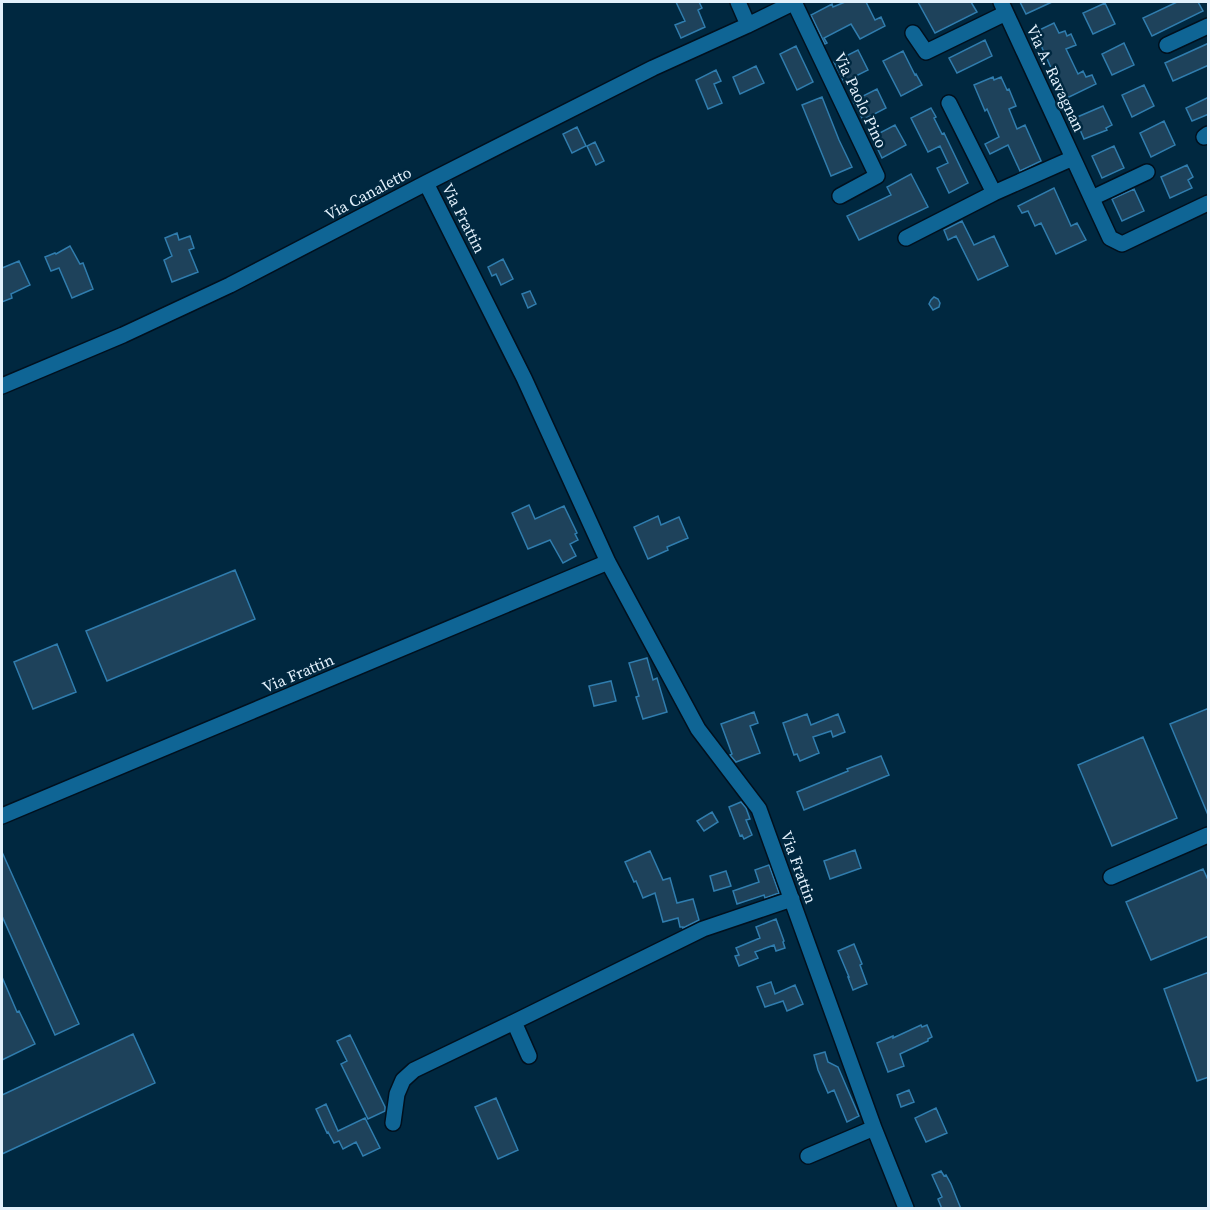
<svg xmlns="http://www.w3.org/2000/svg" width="1210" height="1210" font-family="'Source Serif 4',serif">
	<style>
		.building { fill: #1e425b; stroke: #307dae; stroke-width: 1.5 }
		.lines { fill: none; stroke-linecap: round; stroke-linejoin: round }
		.minor-casing { stroke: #00101e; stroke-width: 18 }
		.minor { stroke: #0f6595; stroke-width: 15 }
		.labels { text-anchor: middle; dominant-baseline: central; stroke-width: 5; stroke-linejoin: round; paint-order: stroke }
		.street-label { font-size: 16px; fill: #e2f0fb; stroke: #002840 }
	</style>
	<rect width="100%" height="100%" fill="#002840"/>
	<path class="building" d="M676,2H699L702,8L698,10L705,27L681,38L675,25L685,21Z
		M845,2H866L875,20L881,17L885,26L860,39L851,24L824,38L827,43L825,44L811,15L832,4L833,7Z
		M918,2H971L977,12L935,33Z
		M1020,2H1052L1026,14Z
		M1177,2H1198L1203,11L1152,36L1143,18Z
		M1105,3L1115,24L1093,34L1083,13Z
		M1054,23L1059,33L1065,31L1067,36L1071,34L1076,45L1066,49L1078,74L1083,71L1086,77L1092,75L1096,84L1065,99L1035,32Z
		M985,40L992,56L957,73L949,58Z
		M1124,43L1134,65L1112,75L1102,54Z
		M1209,43V65L1173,81L1165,63Z
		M796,46L813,82L797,90L780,54Z
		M858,50L868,70L844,82L834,62Z
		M903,51L915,75L916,74L922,85L901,96L883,61Z
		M756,66L764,83L740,94L733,77Z
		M716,70L721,81L714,84L722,103L708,109L696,80Z
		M993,77L994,80L1001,77L1007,90L1009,89L1016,106L1009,109L1017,129L1025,125L1041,161L1020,171L1008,145L990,154L985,144L999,137L987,109L985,111L974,85Z
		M1144,85L1154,106L1132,117L1122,95Z
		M877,89L886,108L863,120L853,101Z
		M822,97L839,140L852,167L831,176L802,105Z
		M1209,97V114L1192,121L1186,108Z
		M1103,106L1112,125L1106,128L1107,130L1084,139L1075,118Z
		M931,108L936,117L934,118L942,134L944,133L968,183L949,193L937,168L948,163L940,146L928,152L911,118Z
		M1164,121L1175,145L1151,157L1140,133Z
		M895,125L906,145L882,158L872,137Z
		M577,127L586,146L572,153L563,134Z
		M595,142L604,161L596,165L587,146Z
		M1114,146L1124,168L1102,178L1092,156Z
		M1187,165L1193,177L1188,180L1192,188L1170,198L1161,177Z
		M911,174L928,207L859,240L847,216L891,195L887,187Z
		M1054,188L1071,226L1077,223L1086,240L1056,254L1041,223L1035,226L1028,211L1022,213L1018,206Z
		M1134,189L1144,211L1122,221L1112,199Z
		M962,221L974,245L994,236L1008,266L978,280L956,236L948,240L944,230Z
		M177,233L179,240L190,236L194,248L189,250L198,272L172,282L164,260L172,256L165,238Z
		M70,246L80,264L83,263L93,289L72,298L59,268L51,271L45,257L55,253L56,254Z
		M503,259L513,279L501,285L496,274L492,276L488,267Z
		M19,261L30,285L11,294L12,298L2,302V268Z
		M530,291L536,304L528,308L522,294Z
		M934,297L938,299L940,303L939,307L933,310L929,304L931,300Z
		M529,505L535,519L564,506L577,533L575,534L578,540L570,544L576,556L563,563L550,540L528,549L512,513Z
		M658,516L661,525L679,517L688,538L667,547L668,550L648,559L634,527Z
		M235,570L255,619L107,681L86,631Z
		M57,644L76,692L33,709L14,662Z
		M647,658L653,680L657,678L667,712L643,719L636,697L639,696L629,663Z
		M611,681L616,701L594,706L589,686Z
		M1209,708V815H1208L1170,724Z
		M754,712L758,723L750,726L760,753L736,762L730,755L732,754L721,724Z
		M807,714L811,725L838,714L845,732L833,737L831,731L813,737L819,753L800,761L797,754L794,755L783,723Z
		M1143,737L1177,818L1112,846L1078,765Z
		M881,756L889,775L804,810L797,792L848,771L847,769Z
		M741,802L746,808L750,819L746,820L752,835L744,839L742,835L740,836L729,807Z
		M712,812L718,822L704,831L697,821Z
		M855,850L861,868L830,879L824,861Z
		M650,851L663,880L670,878L677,903L693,899L699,920L683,928V927H680L678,918L663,922L655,893L643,898L636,881L634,882L625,862Z
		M2,852L79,1024L55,1035L2,916Z
		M769,865L779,893L765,898L764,895L737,904L733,891L759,882L755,870Z
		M1203,869L1209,882V936L1151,960L1126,902Z
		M726,871L731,886L714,891L710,876Z
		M776,919L784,941L783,942L785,948L776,951L774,945L755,952L758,958L739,966L735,956L739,955L736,948L760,938L756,927Z
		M854,944L862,964L860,965L867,984L853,990L848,977H849L838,951Z
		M1209,972V1077L1197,1081L1164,989Z
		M2,977L17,1012L19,1011L35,1044L2,1060Z
		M771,982L775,994L795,985L803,1004L787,1011L783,1001L765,1007L757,987Z
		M921,1025L922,1027L927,1025L932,1037L928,1039V1041L900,1054L904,1066L888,1072L877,1043L893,1036V1038Z
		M133,1034L155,1083L2,1154V1095Z
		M350,1035L385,1107V1111L368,1119L341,1064L347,1061L337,1041Z
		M825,1052L828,1062L838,1067L859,1116L847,1122L834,1090L828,1093L818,1070L814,1055Z
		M909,1090L914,1102L901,1107L897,1095Z
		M496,1098L518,1150L498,1159L475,1107Z
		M326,1104L338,1131L365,1118L380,1148L363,1156L356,1142L343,1149L339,1141L334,1143L328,1132L327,1133L316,1109Z
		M936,1108L947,1133L926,1142L915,1118Z
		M941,1171L944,1176L946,1175L951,1184L961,1209H942L938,1199L942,1197L932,1175Z"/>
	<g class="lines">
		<g class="minor-casing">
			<path id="minor" d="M738,2L748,25
				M794,2L877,176L840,196
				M1001,2L1110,238L1122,244L1208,203
				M913,33L926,52L1006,13
				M1167,45L1208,26
				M949,103L994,193
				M1204,137L1208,134
				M426,183L524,378L608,562L698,729L759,809L874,1128L906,1208
				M1092,198L1147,172
				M906,238L994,193L1073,158
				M2,386L123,335L230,285L426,183L653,68L748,25L795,2
				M2,816L608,562
				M1111,877L1208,835
				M514,1022L529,1056
				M393,1123L397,1094L403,1080L414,1070L514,1022L703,929L792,899
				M808,1156L874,1128"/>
		</g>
		<use href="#minor" class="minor"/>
	</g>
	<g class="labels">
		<g class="street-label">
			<text transform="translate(1056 78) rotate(65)">Via A. Ravagnan</text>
			<text transform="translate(861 100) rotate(65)">Via Paolo Pino</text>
			<text transform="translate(368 193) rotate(-28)">Via Canaletto</text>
			<text transform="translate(464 218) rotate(63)">Via Frattin</text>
			<text transform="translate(298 673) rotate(-23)">Via Frattin</text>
			<text transform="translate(799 867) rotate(70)">Via Frattin</text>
		</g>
	</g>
	<rect width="1210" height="1210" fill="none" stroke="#e2f0fb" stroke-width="6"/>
</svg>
